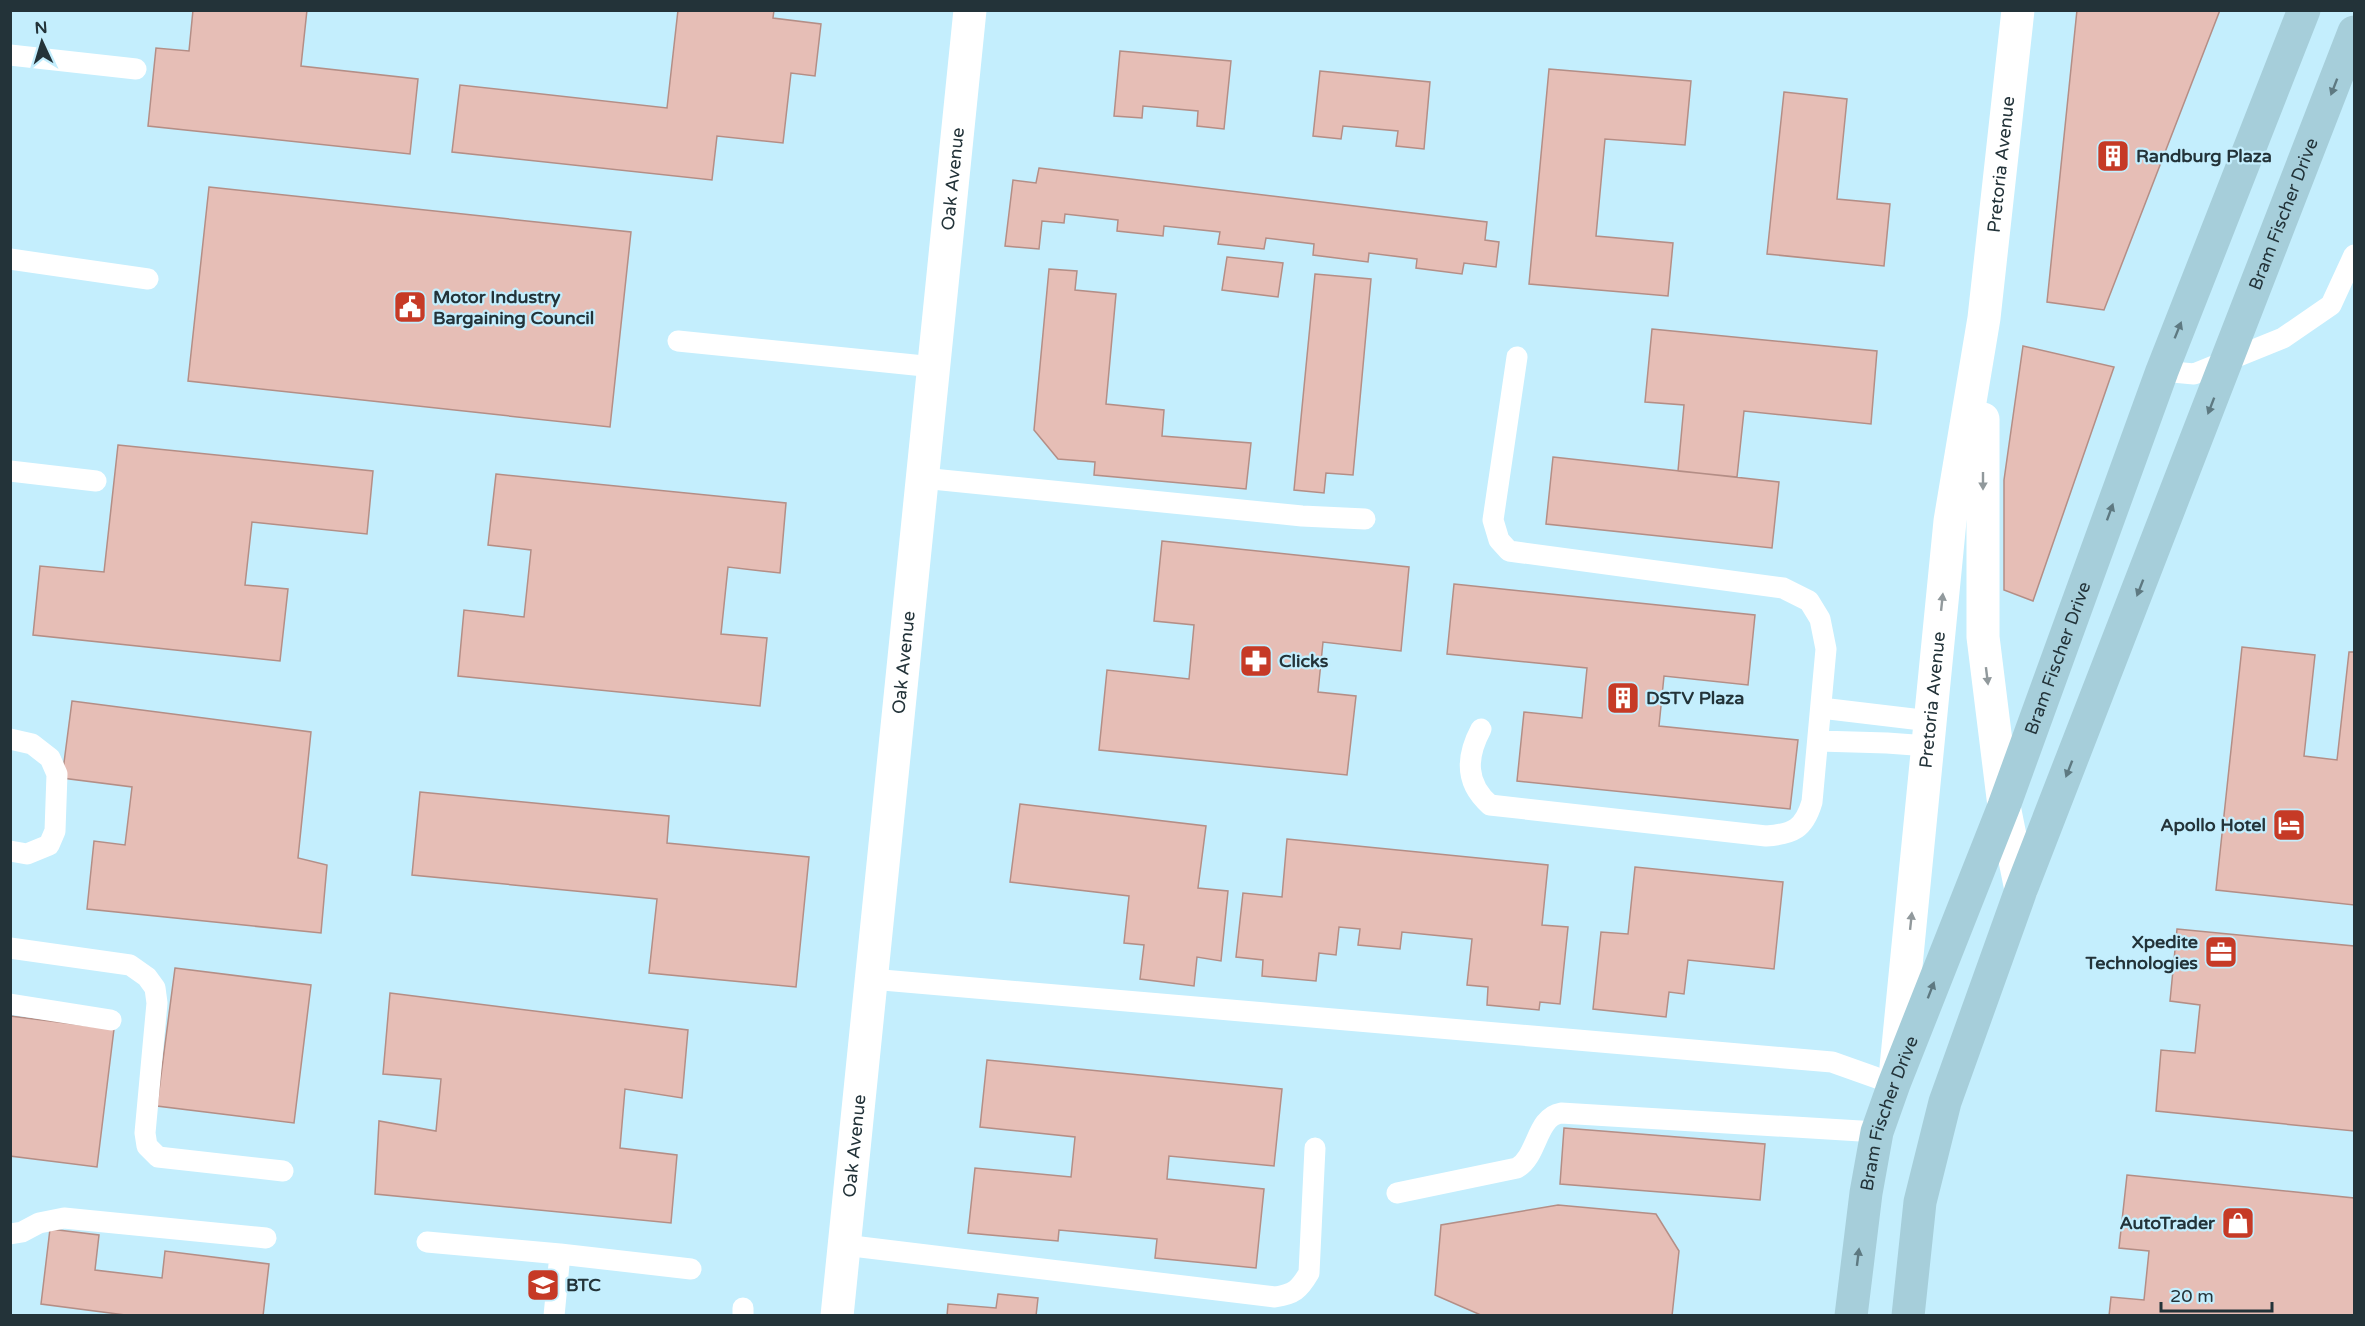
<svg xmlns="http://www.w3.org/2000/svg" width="2365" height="1326" font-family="'Varela Round',sans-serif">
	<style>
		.building { fill: #e6beb6; stroke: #b48e86; stroke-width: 1.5 }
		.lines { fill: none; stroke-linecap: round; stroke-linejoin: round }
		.lane { stroke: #fff; stroke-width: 21 }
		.street { stroke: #fff; stroke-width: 33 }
		.secondary { stroke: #a6ceda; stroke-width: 33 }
		.oneway { fill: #5e7981 }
		.oneway2 { fill: #91999c }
		.labels { text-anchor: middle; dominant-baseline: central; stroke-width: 4.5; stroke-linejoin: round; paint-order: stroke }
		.poi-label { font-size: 18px; font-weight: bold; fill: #233339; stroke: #c4eefd; text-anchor: start }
		.street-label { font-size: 18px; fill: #233339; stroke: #c4eefd }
	</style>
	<rect width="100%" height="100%" fill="#c4eefd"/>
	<path class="building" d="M193,10H307L301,66L418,79L410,154L148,126L156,48L189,51Z
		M678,10H774L773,18L821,24L815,76L791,73L783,143L717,136L712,180L452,152L460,85L667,108Z
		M2077,10H2220L2104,310L2047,302Z
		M1120,51L1231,61L1224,129L1197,126L1198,111L1143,106L1142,118L1114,116Z
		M1549,69L1691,81L1685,145L1605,139L1596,236L1673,243L1668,296L1529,284Z
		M1320,71L1430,82L1424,149L1396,146L1398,131L1343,126L1341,139L1313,136Z
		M1784,92L1847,99L1837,199L1890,204L1884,266L1767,254Z
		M1039,168L1487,222L1485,240L1499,242L1496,267L1464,263L1462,274L1416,268L1417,259L1369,253L1368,262L1313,255L1314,244L1266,238L1264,249L1218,244L1220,232L1164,226L1163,236L1117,231L1118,220L1065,214L1064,223L1042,221L1039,249L1005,246L1013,180L1036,183Z
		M209,187L631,232L610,427L188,381Z
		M1227,257L1283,263L1278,297L1222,290Z
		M1049,269L1077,271L1075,290L1116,294L1106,404L1164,410L1162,436L1251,443L1246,489L1094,475L1095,462L1058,459L1034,430Z
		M1315,274L1371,279L1353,475L1326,473L1324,493L1294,490Z
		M1652,329L1877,351L1871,424L1744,411L1737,477L1678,471L1684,405L1645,402Z
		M2023,346L2114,367L2033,601L2004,590V480Z
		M118,445L373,471L367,534L252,522L245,585L288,589L280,661L33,635L40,566L104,572Z
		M1553,457L1779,482L1772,548L1546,524Z
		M496,474L786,503L780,573L728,567L721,634L767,638L760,706L458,676L464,610L524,617L531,550L488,545Z
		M1162,541L1409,567L1401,651L1323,642L1318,692L1356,696L1347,775L1099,750L1107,670L1189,679L1194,625L1154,621Z
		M1454,584L1755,615L1748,685L1664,676L1659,726L1798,740L1790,809L1517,781L1524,712L1582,718L1587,668L1447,654Z
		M2242,647L2315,655L2304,756L2337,760L2349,652H2354V905L2216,890Z
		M72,701L311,732L298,858L327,865L321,933L87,909L94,841L125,845L132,787L62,778Z
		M420,792L669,816L667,843L809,857L796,987L649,973L657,899L412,875Z
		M1020,804L1206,826L1198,888L1228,891L1221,961L1197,957L1194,986L1140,979L1144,945L1124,943L1129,896L1010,882Z
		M1287,839L1548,865L1542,925L1568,927L1560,1004L1540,1002L1539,1010L1487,1005L1488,987L1467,985L1472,939L1402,932L1400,949L1358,945L1360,929L1339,927L1336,955L1319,953L1316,981L1262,976L1263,960L1236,957L1243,893L1282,897Z
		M1635,867L1783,882L1774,969L1688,960L1684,994L1669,992L1666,1017L1593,1009L1601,932L1628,934Z
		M2177,929L2354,946V1131L2156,1111L2161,1050L2195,1053L2200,1005L2170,1001Z
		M175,968L311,985L294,1123L157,1106Z
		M390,993L688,1030L682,1098L625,1089L620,1148L677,1155L671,1223L375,1194L379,1121L436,1131L441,1079L383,1074Z
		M10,1016L114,1029L97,1167L10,1156Z
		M987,1060L1282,1089L1274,1166L1169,1156L1167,1179L1264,1189L1256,1268L1155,1258L1157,1239L1059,1230L1058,1241L968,1233L975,1168L1071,1177L1075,1137L980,1127Z
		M1564,1128L1765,1144L1760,1200L1560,1184Z
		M2127,1175L2354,1198V1316H2109L2111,1297L2144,1300L2149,1251L2119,1248Z
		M1558,1205L1656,1214L1679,1251L1672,1316H1483L1435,1295L1441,1225Z
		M50,1229L99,1235L95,1270L162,1278L165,1251L269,1264L263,1316H133L41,1304Z
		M998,1294L1038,1298L1036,1316H947L948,1304L996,1308Z"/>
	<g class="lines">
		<path class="lane" d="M10,55L136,69
			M10,259L148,279
			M678,341L934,367
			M2162,371L2194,374L2283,338L2331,305L2354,255
			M10,471L96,481
			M922,478L1302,516L1365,519
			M1821,708L1930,721
			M1481,729C1466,757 1465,783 1490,805L1766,836C1793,834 1804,829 1812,802L1826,649L1820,619L1809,601L1783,588L1509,551L1499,540L1493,520L1517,357
			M10,739L32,744L50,758L57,774L55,831L49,845L27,854L10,851
			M1819,741L1887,743L1928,746
			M10,948L130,965L147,977L155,988L157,1003L145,1133L147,1146L158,1157L283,1171
			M871,979L1832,1062L1894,1084
			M10,1004L111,1020
			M1397,1193L1517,1168C1538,1156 1536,1117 1561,1113L1877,1132
			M10,1234L22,1232L39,1223L64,1218L266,1238
			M427,1242L560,1254
			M844,1245L1275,1297C1294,1294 1299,1290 1309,1273L1315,1148
			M554,1316L560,1254L691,1269
			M743,1316V1308"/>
		<g class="street">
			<path d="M1983,419V637L2004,806L2021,890"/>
			<path id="s1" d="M1896,1067L1950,521L1984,318L2018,10"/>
			<path id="s2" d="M837,1316L970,10"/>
		</g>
		<g class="secondary">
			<path id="s3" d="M1851,1316L1866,1193L1877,1132L1894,1084L2004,806L2162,371L2304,10"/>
			<path id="s4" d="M1908,1316L1920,1202L1945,1102L2021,890L2354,32"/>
		</g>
	</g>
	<defs><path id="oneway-solid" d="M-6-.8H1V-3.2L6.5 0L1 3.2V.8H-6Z" transform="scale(1.5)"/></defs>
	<g class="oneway">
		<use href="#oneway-solid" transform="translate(2334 87) rotate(111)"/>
		<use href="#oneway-solid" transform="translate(2178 330) rotate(-68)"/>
		<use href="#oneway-solid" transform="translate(2211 406) rotate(111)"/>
		<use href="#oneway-solid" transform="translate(2110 512) rotate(-70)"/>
		<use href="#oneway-solid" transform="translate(2140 588) rotate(111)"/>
		<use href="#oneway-solid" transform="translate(2069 769) rotate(111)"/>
		<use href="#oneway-solid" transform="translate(1931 990) rotate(-69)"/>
		<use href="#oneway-solid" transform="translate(1858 1257) rotate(-83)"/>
	</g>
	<g class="oneway2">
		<use href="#oneway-solid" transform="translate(1983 481) rotate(90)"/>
		<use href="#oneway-solid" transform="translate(1942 602) rotate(-84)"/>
		<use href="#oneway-solid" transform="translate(1987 676) rotate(83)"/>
		<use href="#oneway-solid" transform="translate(1911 921) rotate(-84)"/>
	</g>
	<defs>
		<g id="building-square" transform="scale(1.725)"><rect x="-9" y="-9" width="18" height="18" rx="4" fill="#c63a26" stroke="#c4eefd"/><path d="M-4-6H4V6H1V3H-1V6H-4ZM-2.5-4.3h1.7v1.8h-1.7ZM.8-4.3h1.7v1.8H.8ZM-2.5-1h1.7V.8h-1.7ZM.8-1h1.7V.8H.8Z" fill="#fff"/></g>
		<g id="civic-square" transform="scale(1.725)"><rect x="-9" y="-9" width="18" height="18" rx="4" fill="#c63a26" stroke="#c4eefd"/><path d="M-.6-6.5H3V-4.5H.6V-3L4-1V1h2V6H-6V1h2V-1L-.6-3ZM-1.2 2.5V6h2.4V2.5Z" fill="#fff"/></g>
		<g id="pharmacy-square" transform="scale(1.725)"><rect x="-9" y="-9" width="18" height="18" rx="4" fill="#c63a26" stroke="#c4eefd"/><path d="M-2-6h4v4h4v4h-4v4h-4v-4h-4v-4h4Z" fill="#fff"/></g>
		<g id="hotel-square" transform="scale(1.725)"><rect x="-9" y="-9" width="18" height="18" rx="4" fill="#c63a26" stroke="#c4eefd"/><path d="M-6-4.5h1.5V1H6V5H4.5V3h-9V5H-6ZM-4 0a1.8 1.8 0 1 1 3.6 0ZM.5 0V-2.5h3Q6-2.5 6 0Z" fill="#fff"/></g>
		<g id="office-square" transform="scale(1.725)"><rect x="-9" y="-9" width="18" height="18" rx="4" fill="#c63a26" stroke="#c4eefd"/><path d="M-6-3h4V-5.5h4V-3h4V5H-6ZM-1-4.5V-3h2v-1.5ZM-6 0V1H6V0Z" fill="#fff"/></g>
		<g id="shop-square" transform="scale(1.725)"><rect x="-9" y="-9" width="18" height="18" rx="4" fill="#c63a26" stroke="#c4eefd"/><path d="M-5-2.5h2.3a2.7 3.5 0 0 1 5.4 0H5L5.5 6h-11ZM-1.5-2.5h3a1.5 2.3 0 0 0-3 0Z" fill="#fff"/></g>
		<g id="university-square" transform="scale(1.725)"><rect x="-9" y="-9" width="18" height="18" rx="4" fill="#c63a26" stroke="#c4eefd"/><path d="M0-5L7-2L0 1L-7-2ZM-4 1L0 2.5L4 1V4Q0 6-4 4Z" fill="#fff"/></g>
	</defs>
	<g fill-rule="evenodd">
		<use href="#building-square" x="2113" y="156"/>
		<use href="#civic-square" x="410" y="307"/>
		<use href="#pharmacy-square" x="1256" y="661"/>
		<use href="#building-square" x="1623" y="698"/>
		<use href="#hotel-square" x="2289" y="825"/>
		<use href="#office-square" x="2221" y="952"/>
		<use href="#shop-square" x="2238" y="1223"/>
		<use href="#university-square" x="543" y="1285"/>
	</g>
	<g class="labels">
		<g class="poi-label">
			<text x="2136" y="156">Randburg Plaza</text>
			<text x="433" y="297">Motor Industry<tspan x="433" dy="21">Bargaining Council</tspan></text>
			<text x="1279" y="661">Clicks</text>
			<text x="1646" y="698">DSTV Plaza</text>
			<text x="2266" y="825" text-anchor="end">Apollo Hotel</text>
			<text x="2198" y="942" text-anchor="end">Xpedite<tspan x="2198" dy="21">Technologies</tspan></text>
			<text x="2215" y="1223" text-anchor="end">AutoTrader</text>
			<text x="566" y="1285">BTC</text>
		</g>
		<g class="street-label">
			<text stroke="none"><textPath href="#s1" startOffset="909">Pretoria Avenue</textPath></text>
			<text stroke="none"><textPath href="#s2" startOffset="1143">Oak Avenue</textPath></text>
			<text stroke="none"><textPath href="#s4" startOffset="1168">Bram Fischer Drive</textPath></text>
			<text stroke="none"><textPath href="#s3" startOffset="693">Bram Fischer Drive</textPath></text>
			<text stroke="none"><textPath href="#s2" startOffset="657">Oak Avenue</textPath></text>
			<text stroke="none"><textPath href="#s1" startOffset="369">Pretoria Avenue</textPath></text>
			<text stroke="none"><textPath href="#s3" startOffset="207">Bram Fischer Drive</textPath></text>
			<text stroke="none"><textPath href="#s2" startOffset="171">Oak Avenue</textPath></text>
		</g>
	</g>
	<rect width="2365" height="1326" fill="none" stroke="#233339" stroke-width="24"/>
	<g transform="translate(42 42) rotate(356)" stroke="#c4eefd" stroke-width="4.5" paint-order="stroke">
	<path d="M0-4.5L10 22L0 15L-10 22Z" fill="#233339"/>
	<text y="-9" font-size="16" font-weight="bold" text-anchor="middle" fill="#233339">N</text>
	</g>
	<path d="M2161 1302v9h111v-9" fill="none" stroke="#233339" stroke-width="3"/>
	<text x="2170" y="1302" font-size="18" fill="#233339" stroke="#c4eefd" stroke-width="4.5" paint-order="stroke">20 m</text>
</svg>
